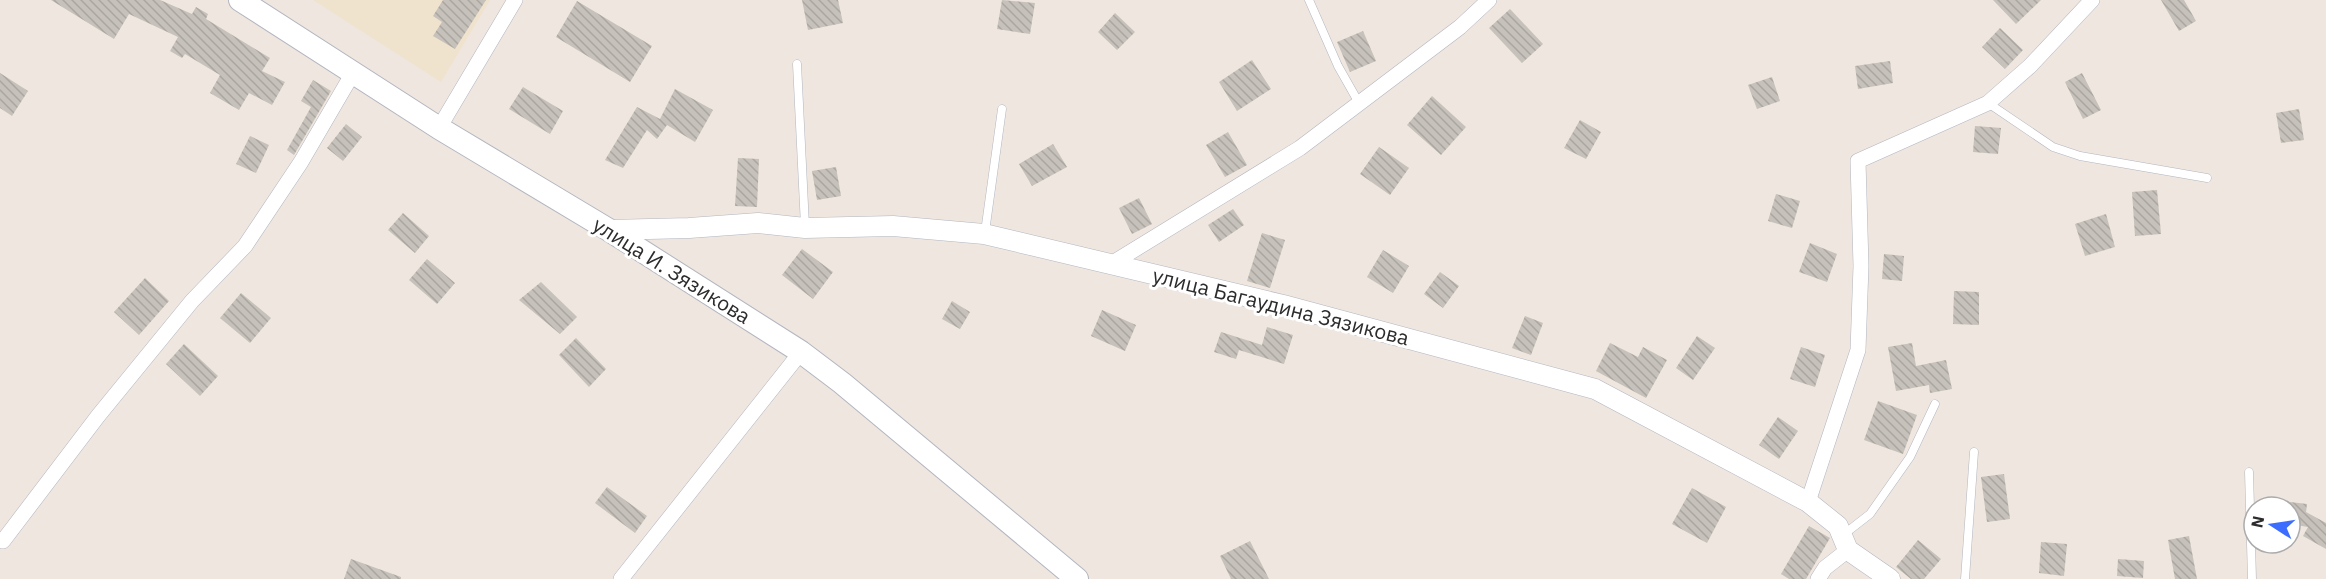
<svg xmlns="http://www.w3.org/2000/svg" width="2326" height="579" font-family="'IBM Plex Sans',sans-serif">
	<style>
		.education { fill: #f0e3ce }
		.building { fill: url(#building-back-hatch) }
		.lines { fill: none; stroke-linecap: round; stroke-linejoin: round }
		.service-casing { stroke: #b2b6c0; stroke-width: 9 }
		.minor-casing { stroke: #b2b6c0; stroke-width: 16 }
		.tertiary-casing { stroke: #b2b6c0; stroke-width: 21 }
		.secondary-casing { stroke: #b2b6c0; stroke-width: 24 }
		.service { stroke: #fff; stroke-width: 8 }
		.minor { stroke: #fff; stroke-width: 15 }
		.tertiary { stroke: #fff; stroke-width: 20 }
		.secondary { stroke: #fff; stroke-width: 22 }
		.labels { text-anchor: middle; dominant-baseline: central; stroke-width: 6; stroke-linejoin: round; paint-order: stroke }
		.street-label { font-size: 21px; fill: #2c2c2c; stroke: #fff }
	</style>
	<defs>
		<pattern id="building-back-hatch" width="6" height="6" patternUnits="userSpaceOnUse" patternTransform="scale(1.5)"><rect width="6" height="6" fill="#c6c1ba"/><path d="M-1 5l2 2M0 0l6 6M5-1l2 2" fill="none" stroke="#aaa6a0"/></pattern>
	</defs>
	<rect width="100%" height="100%" fill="#eee6df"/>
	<path class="education" d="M313,0H490L441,82Z"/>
	<path class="building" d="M51,0H160L192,14L196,7L208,14L206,19L270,58L262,71L285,82L272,105L249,93L239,110L210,93L220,75L185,54L182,58L170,51L178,37L129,14L114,39Z
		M443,0H486L455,49L433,36L442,22L433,16Z
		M802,0H838L843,23L808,30Z
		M1002,0L1035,3L1030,34L997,29Z
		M1993,0H2041L2016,24Z
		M2161,0H2184L2196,21L2179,31Z
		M577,1L652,46L630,82L556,37Z
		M1510,9L1543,44L1522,63L1489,28Z
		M1115,13L1135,32L1117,50L1098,32Z
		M2000,28L2023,50L2005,69L1982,47Z
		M1363,31L1376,61L1350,72L1337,42Z
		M1252,60L1271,89L1237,111L1219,82Z
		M1890,61L1893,83L1858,89L1855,66Z
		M0,73L28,91L12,116L0,108Z
		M2082,73L2101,110L2083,119L2065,82Z
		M1772,77L1780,101L1757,109L1748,85Z
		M313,80L331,91L294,155L287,150L311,107L301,101Z
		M523,87L563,111L550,134L509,109Z
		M675,89L713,110L695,142L667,125L657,139L647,130L623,168L605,160L637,107L660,119Z
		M1432,96L1466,127L1441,155L1407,125Z
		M2299,109L2304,140L2281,143L2276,113Z
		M1580,120L1601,132L1586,159L1564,148Z
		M346,124L362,137L343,161L327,148Z
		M1975,126L2001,128L1998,154L1973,152Z
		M1228,132L1247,165L1225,177L1206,145Z
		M250,136L269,145L256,173L236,164Z
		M1053,144L1067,167L1032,186L1019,164Z
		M1379,147L1409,168L1390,195L1360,174Z
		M738,158L759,159L757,207L735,206Z
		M836,167L841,196L817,200L812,171Z
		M2157,190L2161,234L2135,236L2132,192Z
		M1776,194L1800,201L1792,228L1768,221Z
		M1139,198L1152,224L1132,234L1119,208Z
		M1233,209L1244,225L1219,242L1208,225Z
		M403,213L429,236L415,253L388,230Z
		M2106,214L2115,247L2085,256L2075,224Z
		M1262,233L1285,240L1270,288L1247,281Z
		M1810,243L1837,254L1827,282L1799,272Z
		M802,249L833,272L813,299L782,275Z
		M1383,250L1409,266L1393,293L1367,277Z
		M1884,254L1904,256L1902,281L1882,279Z
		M427,259L455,283L437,304L409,280Z
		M1440,272L1459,286L1443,308L1424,294Z
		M145,278L169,301L139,335L114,312Z
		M541,282L577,317L560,334L519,300Z
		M1954,291L1979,292V325L1953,324Z
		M241,293L271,318L250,343L220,318Z
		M952,301L970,312L960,329L942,319Z
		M1102,310L1136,325L1125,351L1091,336Z
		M1525,316L1543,323L1531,355L1512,348Z
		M1267,327L1293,335L1284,364L1239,350L1236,359L1214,352L1221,332L1262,345Z
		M1697,336L1715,348L1693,380L1676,368Z
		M576,338L606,369L589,387L559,355Z
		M1610,343L1638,357L1643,347L1667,360L1646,398L1596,371Z
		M1912,343L1916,366L1946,360L1952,389L1930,393L1929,385L1896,391L1888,347Z
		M184,344L218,376L200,396L166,364Z
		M1801,347L1825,355L1815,387L1790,379Z
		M1878,401L1917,415L1903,454L1864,440Z
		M1778,417L1798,431L1779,459L1759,445Z
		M2004,474L2010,519L1987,522L1981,477Z
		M607,487L647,516L635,533L595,503Z
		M1692,488L1726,507L1707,543L1672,524Z
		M2290,502L2307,504L2306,512L2326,523V549L2303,536L2308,527L2290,524Z
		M1809,526L1830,538L1806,579H1789L1781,574Z
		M2189,536L2197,579H2175L2168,540Z
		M1918,540L1941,559L1924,579H1911L1896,567Z
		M1250,541L1269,579H1231L1220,556Z
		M2041,542L2067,544L2064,576L2039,573Z
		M351,559L401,577V579H344Z
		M2118,559L2144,561L2143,578L2117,576Z"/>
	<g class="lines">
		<g class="service-casing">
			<path id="service" d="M1309,0L1338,66L1359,103
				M797,64L805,226
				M1988,103L2053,147L2080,156L2207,178
				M985,232L1002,109
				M2249,472L2252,579
				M1843,535L1870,514L1910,457L1935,404
				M1965,579L1974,452"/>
		</g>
		<g class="minor-casing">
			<path id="minor" d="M439,128L515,0
				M1111,264L1300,148L1460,27L1489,0
				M1808,502L1858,350L1861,266L1858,161L1988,103L2030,66L2092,0
				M3,541L98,416L192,301L245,246L301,162L353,73
				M621,579L801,352
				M1818,579L1825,568L1848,550"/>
		</g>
		<g class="tertiary-casing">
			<path id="tertiary" d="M609,230L689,228L758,223L805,228L893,226L984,234L1283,305L1595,389L1808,502L1838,526L1848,550L1890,579"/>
		</g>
		<g class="secondary-casing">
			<path id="secondary" d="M240,0L439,128L609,230L801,352L842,383L1077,579"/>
		</g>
		<use href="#service" class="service"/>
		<use href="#minor" class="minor"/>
		<use href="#tertiary" class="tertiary"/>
		<use href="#secondary" class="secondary"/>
	</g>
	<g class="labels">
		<g class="street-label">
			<text transform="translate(672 270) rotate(32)">улица И. Зязикова</text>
			<text transform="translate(1281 306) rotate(14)">улица Багаудина Зязикова</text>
		</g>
	</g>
	<g transform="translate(2272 525) rotate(282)"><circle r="28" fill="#ffffff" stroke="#ababab" stroke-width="1.5"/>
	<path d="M0-4.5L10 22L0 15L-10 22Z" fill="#3c6dfe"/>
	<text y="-9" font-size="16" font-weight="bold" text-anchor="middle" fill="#2c2c2c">N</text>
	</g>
</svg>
